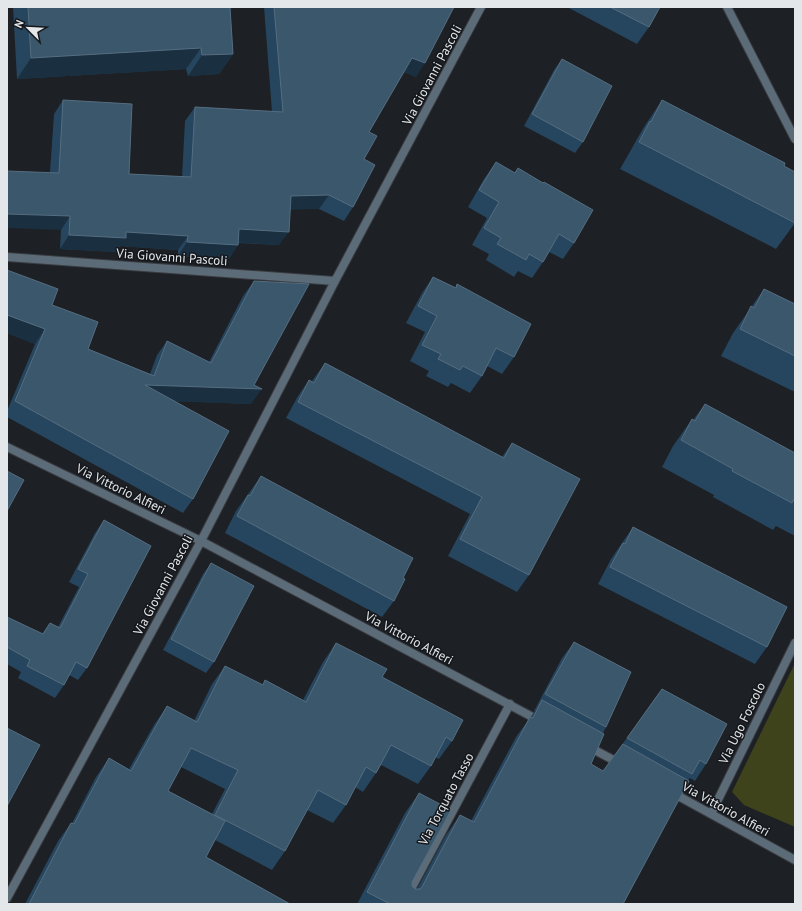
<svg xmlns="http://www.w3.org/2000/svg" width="802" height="911" font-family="'PT Sans',sans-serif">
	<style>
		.green { fill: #3e431c }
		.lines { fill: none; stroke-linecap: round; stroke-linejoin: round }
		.street-casing { stroke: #393c40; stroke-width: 10 }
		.street { stroke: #5c6b78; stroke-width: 8 }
		.wall { fill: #26455e; fill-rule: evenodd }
		.shaded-wall { fill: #1a2f40 }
		.building { fill: #3b576c; stroke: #556d80 }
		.labels { text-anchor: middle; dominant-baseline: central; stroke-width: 3; stroke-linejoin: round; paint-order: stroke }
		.street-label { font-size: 13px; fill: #e4e7e9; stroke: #14171b }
	</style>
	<rect width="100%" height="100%" fill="#1d2024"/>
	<path class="green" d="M795,663V827L744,805L732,792Z"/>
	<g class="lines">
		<g class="street-casing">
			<path id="street" d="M727,7L795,139
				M7,257L335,281
				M7,447L201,541L540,721
				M587,746L621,764
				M671,792L795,860
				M711,814L795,643
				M7,898L201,541L335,281L481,7
				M403,904L510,704"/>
		</g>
		<use href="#street" class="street"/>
	</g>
	<path class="wall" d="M13,7H230L233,54L219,74L188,76L186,69L17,79Z
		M264,7H454L416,77L404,72L369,132L364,159L353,207L344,221L319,209H290L279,245L239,243L229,259L178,256V250L120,246L116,252L60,249L61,230L50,172L54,114L63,100L129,174L182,177L185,121L195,107L272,112Z
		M567,7H660L649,27L637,44Z
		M562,59L583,142L575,153L524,126L554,70Z
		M662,100L784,166L795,223L776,249L620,169L632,148L637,139L644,127Z
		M496,162L514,173L518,168L574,243L563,259L549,252L543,262L532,278L518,271L514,277L486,260L489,254L472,245L487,218L468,207L484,179Z
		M7,270L52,305L88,349L150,374L157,355L167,341L209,362L243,296L254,281V385L251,404L174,401L193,499L183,513L7,417V411L35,344L7,333Z
		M433,277L455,288L457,284L514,357L502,374L487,366L482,376L470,393L451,383L448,387L426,376L429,371L410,361L425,332L406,323L422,293Z
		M764,289L795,304V392L721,356L733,333Z
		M325,363L502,457L512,443L529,575L517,592L448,556L470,514L286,418L298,396L309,380L312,381Z
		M705,404L795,453V536L776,526L773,530L713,497L714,495L662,467L673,446L692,419L693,420Z
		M261,476L403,578L394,601L382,617L225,533L236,511Z
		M104,520L87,668L78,680L69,675L64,685L55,698L18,678L21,672L7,664V617L42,634L50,623L58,627L79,587L69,582L95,533Z
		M633,527L767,647L755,664L598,584L611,559Z
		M211,563L214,662L206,673L163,650L203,574Z
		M574,642L606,727L603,733L591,764L603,771L662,689L706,764L695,781L690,778L688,780L623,904H357L405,813L419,793L412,882V886L415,889H417L446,835L460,815L471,821L516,737L535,711H534L562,658Z
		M336,643L382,677L452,741L439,759L435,757L431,766L418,784L381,765L376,773L363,792L355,787L346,805L333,823L307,810L285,851L272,870L215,840L206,857L290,904H25L58,841L71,823H72L96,777L109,758L129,769L154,725L167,706L194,721L212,684L225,666L262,685L265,680L303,700L323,662ZM181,767L225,789L212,814L168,791Z"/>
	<path class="shaded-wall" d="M201,48L186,69L17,79L31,58Z
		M233,54L219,74L188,76L202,55Z
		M412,58L425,63L416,77L402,71Z
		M329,195L319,209L282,210L291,196Z
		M7,214L70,216L61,230L7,228Z
		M239,229L289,232L279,245L230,242Z
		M126,232L188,236L178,250L120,246L116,252L60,249L69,235Z
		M187,242L238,245L229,259L178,256Z
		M7,315L45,329L35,344L7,333Z
		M145,385L262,389L251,404L135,400Z"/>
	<path class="building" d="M28,7H230L233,54L202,55L201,48L31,58Z
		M274,7H454L425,63L412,58L369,132L377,136L364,159L375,165L353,207L329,195L291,196L289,232L239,229L238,245L187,242L188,236L126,232V238L69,235L70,216L7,214V171L59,173L63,100L132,104L129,174L191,177L195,107L283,112Z
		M610,7H660L649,27Z
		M562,59L612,86L583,142L532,114Z
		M662,100L785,163L784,166L795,172V223L639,142L650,121L651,122Z
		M496,162L515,173L518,168L543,183L544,182L593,210L574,243L559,234L543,262L529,254L526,260L497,244L501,238L484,228L499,202L479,190Z
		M7,270L58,289L52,305L98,322L88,349L154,376L167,341L211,363L254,281L309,284L254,385L262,389L145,385L229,431L193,499L15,401L45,329L7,315Z
		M433,277L456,288L457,284L531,324L514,357L496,348L482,376L463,366L460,370L438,359L441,354L422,345L437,316L418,306Z
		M764,289L795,304V356L740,329L751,306L754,308Z
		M325,363L504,458L512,443L580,479L529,575L460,539L482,497L298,402L309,380L314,383Z
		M705,404L795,453V500L794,499L792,503L732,471L733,469L681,440L692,419L695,421Z
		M7,471L24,480L7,511Z
		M261,476L413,558L403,578L405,579L394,601L237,516L248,495L250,496Z
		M104,520L151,546L87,668L76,662L64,685L27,666L30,660L7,647V617L43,634L50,623L60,628L88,574L78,569Z
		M633,527L787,607L767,647L610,567L623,543L625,544Z
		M211,563L254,586L214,662L171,639Z
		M574,642L631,672L606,727L545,694Z
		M336,643L387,669L382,677L463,720L452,741L446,737L431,766L391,745L376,773L366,767L346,805L318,790L285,851L215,815L238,770L191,748L168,791L225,821L206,857L290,904H29L71,823L74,824L109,758L131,771L167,706L197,722L225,666L263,685L265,680L306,702Z
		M662,689L727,724L706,764L700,760L692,774L627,738Z
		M542,700L604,734L591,764L603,771L623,744L689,781L623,904H390L367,892L419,793L451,810L412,882V886L415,889H420L422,887L460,815L474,822L530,717L533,718Z
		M7,728L40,745L7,806Z"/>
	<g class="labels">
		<g class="street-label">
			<text transform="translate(432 75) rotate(-62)">Via Giovanni Pascoli</text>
			<text transform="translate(172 257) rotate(4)">Via Giovanni Pascoli</text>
			<text transform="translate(121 489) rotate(26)">Via Vittorio Alfieri</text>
			<text transform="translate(163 585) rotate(-62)">Via Giovanni Pascoli</text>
			<text transform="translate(409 638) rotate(28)">Via Vittorio Alfieri</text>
			<text transform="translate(742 723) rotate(-64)">Via Ugo Foscolo</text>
			<text transform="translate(446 799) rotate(-62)">Via Torquato Tasso</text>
			<text transform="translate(726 809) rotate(29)">Via Vittorio Alfieri</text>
		</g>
	</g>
	<rect width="802" height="911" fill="none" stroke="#e4e7e9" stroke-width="16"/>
	<g transform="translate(28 28) rotate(294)" stroke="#14171b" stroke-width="3" paint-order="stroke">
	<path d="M0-3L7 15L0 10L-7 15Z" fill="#e4e7e9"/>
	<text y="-6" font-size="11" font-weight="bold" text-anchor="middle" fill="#e4e7e9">N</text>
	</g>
</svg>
